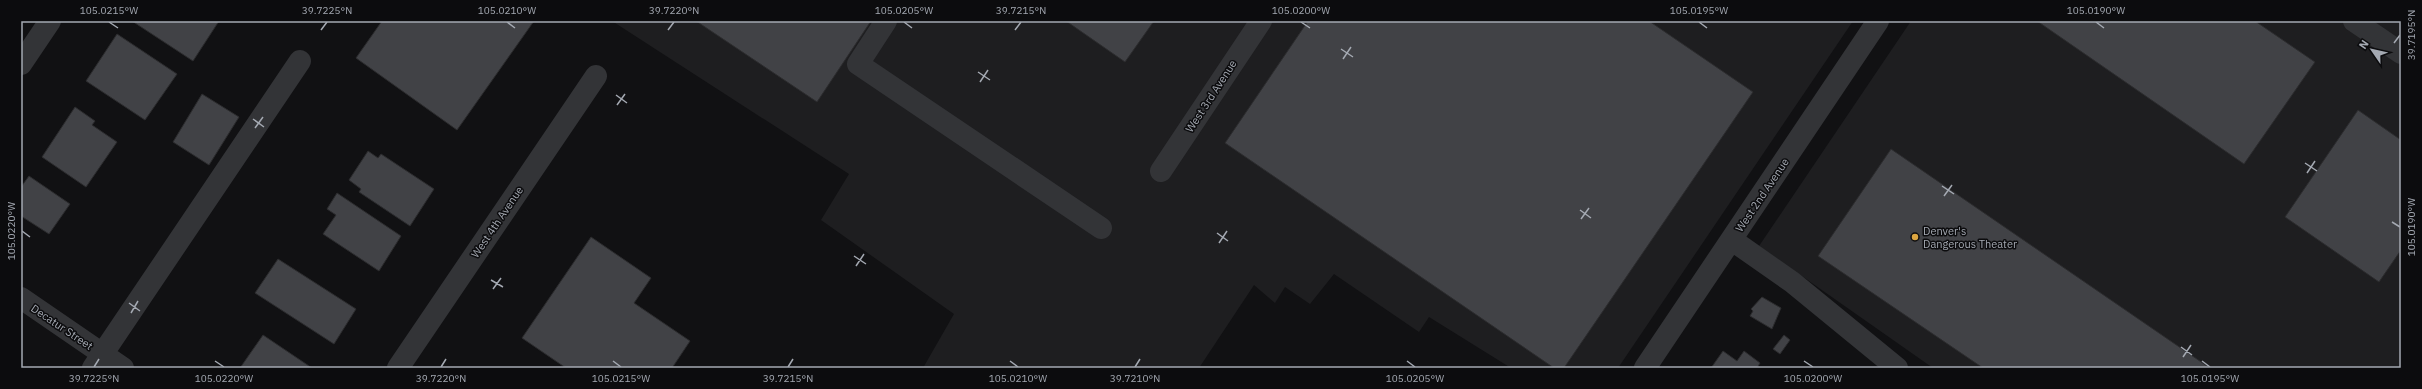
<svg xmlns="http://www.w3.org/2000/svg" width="2422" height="389" font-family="'IBM Plex Sans',sans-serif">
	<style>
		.built { fill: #1e1e20 }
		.building { fill: #414246; stroke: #2c2c2e }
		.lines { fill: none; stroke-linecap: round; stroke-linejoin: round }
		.minor { stroke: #333437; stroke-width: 22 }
		.ticks { fill: none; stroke: #a4a9b2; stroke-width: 1.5 }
		.poi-dot { fill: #dca540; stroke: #0c0c0e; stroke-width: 1.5 }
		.labels { text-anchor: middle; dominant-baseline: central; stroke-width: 3; stroke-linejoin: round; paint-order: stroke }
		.street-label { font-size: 11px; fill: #a4a9b2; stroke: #0c0c0e }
		.poi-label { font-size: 11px; fill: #a4a9b2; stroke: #0c0c0e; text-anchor: start }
		.neatline { fill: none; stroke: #a4a9b2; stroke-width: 1.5 }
		.ticks-label { font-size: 10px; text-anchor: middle; fill: #a4a9b2 }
	</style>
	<rect width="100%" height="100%" fill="#111113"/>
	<path class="built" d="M612,21H1853L1618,368H1511L1429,317L1419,332L1334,274L1310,304L1285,287L1275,303L1254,285L1199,368H923L954,314L821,220L849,174Z
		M1911,21H2401V368H1933L1759,246Z"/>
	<path class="building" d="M132,21H219L193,61Z
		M382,21H534L457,130L356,58Z
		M696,21H871L817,102Z
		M1066,21H1154L1125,62Z
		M1308,21H1649L1753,92L1564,368H1554L1225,143Z
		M2037,21H2255L2315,62L2244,164Z
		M117,34L177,74L145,120L86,81Z
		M202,94L239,117L209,165L173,142Z
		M75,107L95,121L92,125L117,142L86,187L42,157Z
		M2358,110L2401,140V250L2379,282L2285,217Z
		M1891,149L2210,368H1983L1818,256Z
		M368,151L378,158L381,154L434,189L410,226L359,192L361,189L349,180Z
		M29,176L70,204L49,234L21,216V187Z
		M337,193L401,236L379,271L323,234L336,215L327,209Z
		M591,237L651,278L634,303L690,341L672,368H566L522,338Z
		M278,259L356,309L334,344L255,293Z
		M1762,297L1781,308L1772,329L1750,316L1753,311L1751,309Z
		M263,335L312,368H240Z
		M1784,335L1790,340L1780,354L1773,349Z
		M1723,351L1737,361L1744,351L1760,363L1757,368H1711Z"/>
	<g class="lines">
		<path class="minor" d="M886,21L858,64L1101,228
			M2354,21L2401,53
			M21,64L50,21
			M1161,171L1261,21
			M1732,240L1792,282L1897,368
			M21,298L123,368
			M93,368L300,61
			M398,368L596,76
			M1645,368L1878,21"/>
	</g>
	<path class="ticks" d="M109,22L118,28M507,22L515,28M904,22L912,28M1301,22L1310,28M1699,22L1707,28M2096,22L2104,28M321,30L327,22M668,30L674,22M1015,30L1021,22M2394,43L2400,35M1341,49L1353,57M1343,59L1351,47M978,72L990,80M980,82L988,70M616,95L627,103M617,105L625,94M253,119L264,127M255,128L263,117M2305,163L2317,171M2307,173L2315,161M1942,186L1954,194M1944,196L1952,185M1580,210L1591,218M1581,219L1589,208M2392,222L2400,227M22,231L30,237M1217,233L1228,241M1219,243L1227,231M854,256L866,264M856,266L864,254M491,280L503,287M493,289L501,278M129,303L140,311M131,313L138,301M2181,347L2192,355M2183,357L2191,345M215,361L224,367M613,361L621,367M1010,361L1018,367M1407,361L1415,367M1804,361L1813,367M2202,361L2210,367M94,367L99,359M441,367L446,359M788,367L793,359M1135,367L1140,359"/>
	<circle class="poi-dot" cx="1915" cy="237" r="4"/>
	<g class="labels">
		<g class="street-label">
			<text transform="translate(1211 96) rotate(-57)">West 3rd Avenue</text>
			<text transform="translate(1762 195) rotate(-56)">West 2nd Avenue</text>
			<text transform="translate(497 222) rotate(-56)">West 4th Avenue</text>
			<text transform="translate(62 327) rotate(34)">Decatur Street</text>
		</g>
		<g class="poi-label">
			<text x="1923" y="231">Denver's<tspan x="1923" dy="13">Dangerous Theater</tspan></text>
		</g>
	</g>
	<rect width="2422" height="389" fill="none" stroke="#0c0c0e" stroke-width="44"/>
	<g transform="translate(2372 50) rotate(304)" stroke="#0c0c0e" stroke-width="3" paint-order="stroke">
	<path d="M0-3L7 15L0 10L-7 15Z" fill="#a4a9b2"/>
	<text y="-6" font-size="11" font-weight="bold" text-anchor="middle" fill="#a4a9b2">N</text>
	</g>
	<rect x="22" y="22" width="2378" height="345" class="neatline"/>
	<g class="ticks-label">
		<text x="109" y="14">105.0215°W</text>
		<text x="327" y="14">39.7225°N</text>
		<text x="507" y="14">105.0210°W</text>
		<text x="674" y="14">39.7220°N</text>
		<text x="904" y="14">105.0205°W</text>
		<text x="1021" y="14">39.7215°N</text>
		<text x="1301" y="14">105.0200°W</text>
		<text x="1699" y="14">105.0195°W</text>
		<text x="2096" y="14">105.0190°W</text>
		<text transform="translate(2411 35) rotate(-90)" y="4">39.7195°N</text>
		<text transform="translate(2411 227) rotate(-90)" y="4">105.0190°W</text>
		<text transform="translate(11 231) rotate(-90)" y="4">105.0220°W</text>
		<text x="94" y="382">39.7225°N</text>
		<text x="224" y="382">105.0220°W</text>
		<text x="441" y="382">39.7220°N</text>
		<text x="621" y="382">105.0215°W</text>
		<text x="788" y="382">39.7215°N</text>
		<text x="1018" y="382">105.0210°W</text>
		<text x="1135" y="382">39.7210°N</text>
		<text x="1415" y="382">105.0205°W</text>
		<text x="1813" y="382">105.0200°W</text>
		<text x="2210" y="382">105.0195°W</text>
	</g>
</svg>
